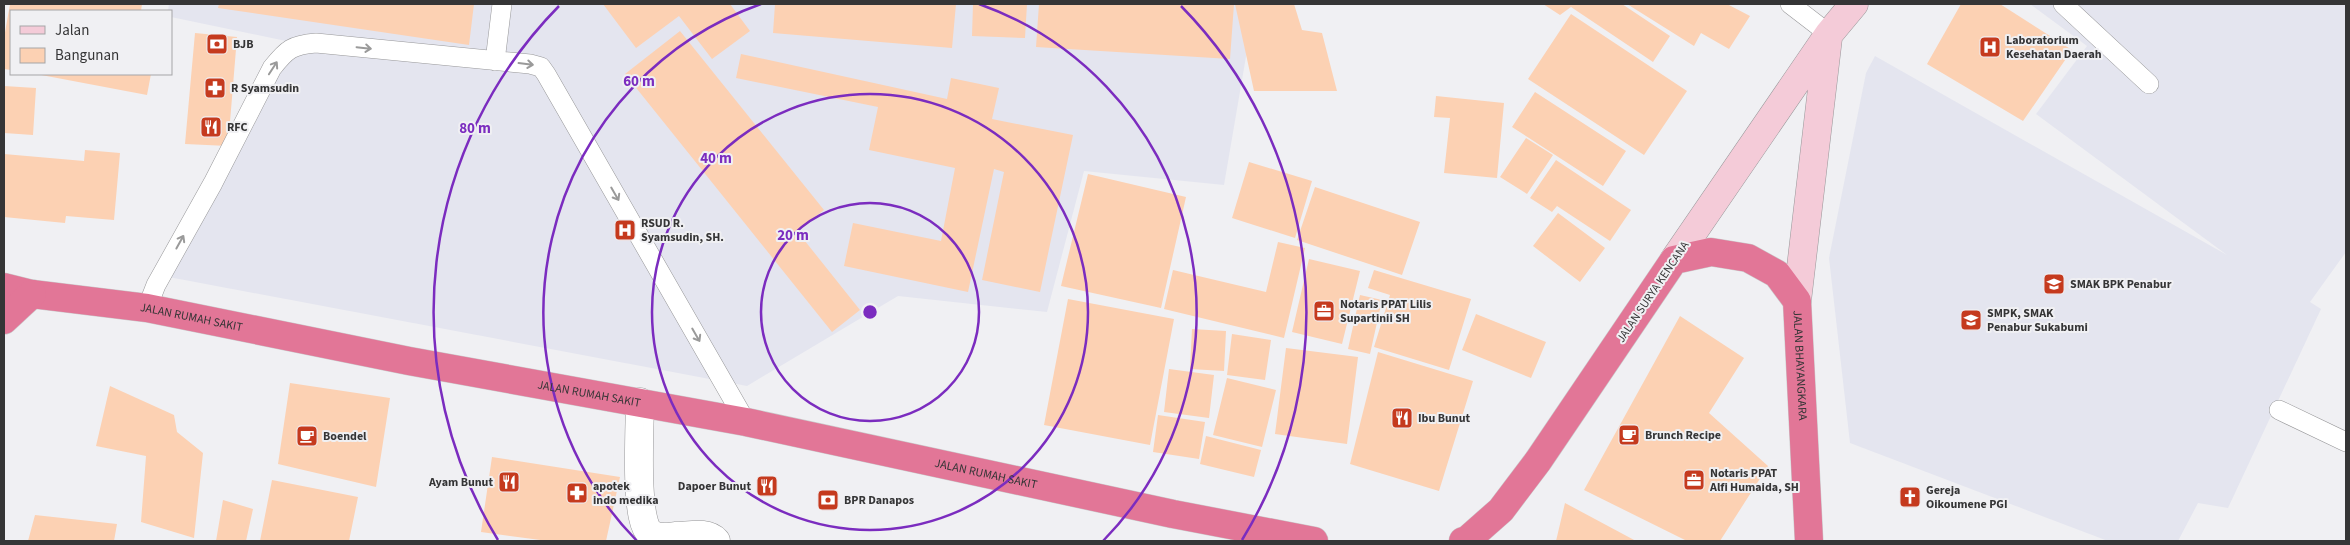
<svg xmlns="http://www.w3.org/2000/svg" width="2350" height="545" font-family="'Source Sans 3',sans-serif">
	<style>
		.built { fill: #e4e5ef }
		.building { fill: #fcd1b3 }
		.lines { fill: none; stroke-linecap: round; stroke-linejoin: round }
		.service-casing { stroke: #979799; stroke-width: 20 }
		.minor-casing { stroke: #979799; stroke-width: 29 }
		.secondary-casing { stroke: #979799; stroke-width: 29 }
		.trunk-casing { stroke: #cacacb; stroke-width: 29 }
		.service { stroke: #fff; stroke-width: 19 }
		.minor { stroke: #fff; stroke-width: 28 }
		.secondary { stroke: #f4cbd8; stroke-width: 28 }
		.trunk { stroke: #e27697; stroke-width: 28 }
		.oneway { stroke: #9a9a9a }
		.ring { fill: none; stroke: #7b2cbf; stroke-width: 2.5 }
		.labels { text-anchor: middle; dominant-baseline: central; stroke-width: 4; stroke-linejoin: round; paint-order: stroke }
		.poi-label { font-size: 12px; font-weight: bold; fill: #353536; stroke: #f0f0f3; text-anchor: start }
		.street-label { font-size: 12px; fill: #353536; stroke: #f0f0f3 }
		.centre { fill: #7b2cbf; stroke: #f0f0f3; stroke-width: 2.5 }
		.ring-label { font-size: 15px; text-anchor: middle; font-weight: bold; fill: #7b2cbf; stroke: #f0f0f3; stroke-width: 4; stroke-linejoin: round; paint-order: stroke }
	</style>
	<rect width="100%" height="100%" fill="#f0f0f3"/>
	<path class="built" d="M169,4H1255L1224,185L1084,171L1047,312L898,296L747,386L158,275L286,41L171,17V11H168Z
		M2030,4H2346V252L2310,302L2321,309L2228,508L2198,503L2178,541H2108L1850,443L1829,258L1866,73L1875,56L2227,255L2036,114L2087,46Z"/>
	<path class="building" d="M10,4H142L141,11H11V70L4,69V38Z
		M219,4H474L469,45L218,8Z
		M603,4H730L750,31L712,59L679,16L636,48Z
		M775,4H956L952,48L773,33Z
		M973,4H1027L1025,38L972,36Z
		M1039,4H1234L1230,59L1036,47Z
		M1235,4H1294L1302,30L1322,33L1337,91H1254Z
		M1543,4H1622L1670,36L1653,62L1571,7L1560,15Z
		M1627,4H1727L1750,16L1729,49L1701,33L1694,46Z
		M1961,4H2000L2072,50L2023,121L1927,64Z
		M1571,14L1687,91L1644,155L1528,79Z
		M680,31L824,210L797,231L860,310L832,332L625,74Z
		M195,33L237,37L228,146L185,144Z
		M741,54L947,99L951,78L999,88L992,119L1073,135L1040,292L982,280L1004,172L994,169L968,292L844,266L853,223L941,241L955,168L869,150L878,107L736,78Z
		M36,74H151L147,95Z
		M4,86L36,88L33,135L4,133Z
		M1535,92L1626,151L1603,186L1512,127Z
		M1436,96L1504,103L1497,178L1444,173L1450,118L1434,117Z
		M1526,138L1553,155L1527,194L1500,177Z
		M85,150L120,153L114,220L66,216L65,223L4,217V154L84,161Z
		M1556,160L1631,210L1610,241L1557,206L1552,212L1530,198Z
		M1249,162L1312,181L1295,238L1232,218Z
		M1088,174L1186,197L1161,308L1061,286Z
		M1315,187L1420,222L1402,275L1297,240Z
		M1558,213L1605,248L1580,282L1533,246Z
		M1278,242L1305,248L1284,338L1164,309L1173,270L1266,292Z
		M1309,259L1360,271L1342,344L1292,332Z
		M1374,270L1471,299L1449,370L1374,347L1390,295L1368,288Z
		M1360,295L1382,300L1370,354L1348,349Z
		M1068,299L1174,319L1150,445L1044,425Z
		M1476,314L1546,342L1531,378L1462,350Z
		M1680,316L1744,358L1709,413L1768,466L1720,541H1687L1584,490Z
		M1192,329L1226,331L1224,371L1190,369Z
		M1232,334L1271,340L1265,380L1227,375Z
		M1286,348L1358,357L1347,444L1275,434Z
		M1378,352L1473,381L1439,491L1350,464Z
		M1169,369L1214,375L1209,418L1164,412Z
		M1227,378L1276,390L1262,447L1213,435Z
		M290,383L390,398L376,487L278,464Z
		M110,386L174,415L177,432L203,453L194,538L141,522L146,456L96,446Z
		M1158,415L1205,422L1199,459L1153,452Z
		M1206,436L1261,450L1254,477L1200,464Z
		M492,457L620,477L606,541H548L481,532Z
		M272,480L358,497L349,541H260Z
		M223,500L253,509L246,541H216Z
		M1565,503L1636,541H1556Z
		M35,515L117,524L114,541H28Z"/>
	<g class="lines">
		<g class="service-casing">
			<path id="service" d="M1790,4L1829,34
				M2063,4L2149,84
				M495,61L502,4
				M147,308L156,285L213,183L272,68C287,49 292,45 316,43L530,64L541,67L546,74L746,422
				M2279,410L2346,442"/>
		</g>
		<g class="minor-casing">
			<path id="minor" d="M640,402C640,425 634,521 650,533C658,539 667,537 676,536C689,536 707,531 716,541"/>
		</g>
		<g class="secondary-casing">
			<path id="secondary" d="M1674,260L1829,34L1854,4
				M1797,301L1828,38"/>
		</g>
		<g class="trunk-casing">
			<g id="trunk">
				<path id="s1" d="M4,287L32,294L147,308L409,361L746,422L1173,514L1314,541"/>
				<path d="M4,320L32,294"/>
				<path id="s2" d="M1463,541L1467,540L1501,510L1538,461L1674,260L1711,252L1748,258L1777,274L1797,301L1809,541"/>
			</g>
		</g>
		<use href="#service" class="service"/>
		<use href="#minor" class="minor"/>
		<use href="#secondary" class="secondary"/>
		<use href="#trunk" class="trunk"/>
	</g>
	<defs><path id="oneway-shaft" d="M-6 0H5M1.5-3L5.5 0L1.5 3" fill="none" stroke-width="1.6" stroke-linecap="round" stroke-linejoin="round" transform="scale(1.25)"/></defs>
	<g class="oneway">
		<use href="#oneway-shaft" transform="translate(364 48) rotate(6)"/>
		<use href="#oneway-shaft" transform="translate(526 64) rotate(7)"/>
		<use href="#oneway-shaft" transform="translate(273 68) rotate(-57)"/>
		<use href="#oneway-shaft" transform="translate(615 194) rotate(60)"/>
		<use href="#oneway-shaft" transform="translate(180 242) rotate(-61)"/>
		<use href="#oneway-shaft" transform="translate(696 335) rotate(60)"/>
	</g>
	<g class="ring">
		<circle cx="870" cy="312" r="109"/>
		<circle cx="870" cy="312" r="218"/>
		<path d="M637 541A327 327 0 0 1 761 4M979 4A327 327 0 0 1 1103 541"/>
		<path d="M498 540A436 436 0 0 1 559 6M1181 6A436 436 0 0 1 1242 540"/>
	</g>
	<defs>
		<g id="bank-square" transform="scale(1.125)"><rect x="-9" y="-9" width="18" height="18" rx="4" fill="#c53a1e" stroke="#f0f0f3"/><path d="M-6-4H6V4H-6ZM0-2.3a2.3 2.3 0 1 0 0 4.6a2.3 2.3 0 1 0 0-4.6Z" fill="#fff"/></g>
		<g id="hospital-square" transform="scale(1.125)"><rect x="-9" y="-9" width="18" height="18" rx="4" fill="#c53a1e" stroke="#f0f0f3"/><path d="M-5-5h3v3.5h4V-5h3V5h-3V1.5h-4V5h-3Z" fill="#fff"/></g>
		<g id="pharmacy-square" transform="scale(1.125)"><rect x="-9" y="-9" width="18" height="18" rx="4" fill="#c53a1e" stroke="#f0f0f3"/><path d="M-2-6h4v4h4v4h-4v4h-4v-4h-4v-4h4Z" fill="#fff"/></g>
		<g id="restaurant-square" transform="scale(1.125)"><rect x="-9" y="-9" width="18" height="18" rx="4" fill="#c53a1e" stroke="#f0f0f3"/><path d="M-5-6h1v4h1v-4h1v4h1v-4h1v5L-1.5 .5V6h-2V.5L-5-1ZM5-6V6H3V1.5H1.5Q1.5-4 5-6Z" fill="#fff"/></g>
		<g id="school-square" transform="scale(1.125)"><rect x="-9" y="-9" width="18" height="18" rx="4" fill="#c53a1e" stroke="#f0f0f3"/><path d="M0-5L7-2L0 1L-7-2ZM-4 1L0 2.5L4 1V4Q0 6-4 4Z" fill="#fff"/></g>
		<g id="office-square" transform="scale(1.125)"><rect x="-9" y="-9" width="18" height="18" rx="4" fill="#c53a1e" stroke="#f0f0f3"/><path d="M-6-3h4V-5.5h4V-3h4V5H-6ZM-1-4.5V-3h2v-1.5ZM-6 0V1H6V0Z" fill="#fff"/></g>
		<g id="cafe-square" transform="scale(1.125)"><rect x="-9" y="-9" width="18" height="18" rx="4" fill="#c53a1e" stroke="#f0f0f3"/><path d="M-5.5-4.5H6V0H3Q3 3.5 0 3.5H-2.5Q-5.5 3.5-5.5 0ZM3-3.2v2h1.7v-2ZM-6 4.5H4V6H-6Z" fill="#fff"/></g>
		<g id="church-square" transform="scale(1.125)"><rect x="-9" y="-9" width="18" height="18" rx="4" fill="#c53a1e" stroke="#f0f0f3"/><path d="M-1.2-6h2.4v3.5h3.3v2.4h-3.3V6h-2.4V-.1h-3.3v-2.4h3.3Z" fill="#fff"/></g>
	</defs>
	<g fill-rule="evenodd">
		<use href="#bank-square" x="217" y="44"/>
		<use href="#hospital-square" x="1990" y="47"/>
		<use href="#pharmacy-square" x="215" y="88"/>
		<use href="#restaurant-square" x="211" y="127"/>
		<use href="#hospital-square" x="625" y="230"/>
		<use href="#school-square" x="2054" y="284"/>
		<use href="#office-square" x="1324" y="311"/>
		<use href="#school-square" x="1971" y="320"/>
		<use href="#restaurant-square" x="1402" y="418"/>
		<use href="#cafe-square" x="1629" y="435"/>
		<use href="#cafe-square" x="307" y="436"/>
		<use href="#office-square" x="1694" y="480"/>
		<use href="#restaurant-square" x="509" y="482"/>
		<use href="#restaurant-square" x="767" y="486"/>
		<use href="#pharmacy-square" x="577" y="493"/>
		<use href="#church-square" x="1910" y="497"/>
		<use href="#bank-square" x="828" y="500"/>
	</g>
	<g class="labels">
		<g class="poi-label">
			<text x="2006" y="40">Laboratorium<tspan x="2006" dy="14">Kesehatan Daerah</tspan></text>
			<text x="233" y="44">BJB</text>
			<text x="231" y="88">R Syamsudin</text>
			<text x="227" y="127">RFC</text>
			<text x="641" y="223">RSUD R.<tspan x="641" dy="14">Syamsudin, SH.</tspan></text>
			<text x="2070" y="284">SMAK BPK Penabur</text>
			<text x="1340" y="304">Notaris PPAT Lilis<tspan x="1340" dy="14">Supartinii SH</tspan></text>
			<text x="1987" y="313">SMPK, SMAK<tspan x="1987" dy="14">Penabur Sukabumi</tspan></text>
			<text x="1418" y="418">Ibu Bunut</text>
			<text x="1645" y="435">Brunch Recipe</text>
			<text x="323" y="436">Boendel</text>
			<text x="1710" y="473">Notaris PPAT<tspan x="1710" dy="14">Alfi Humaida, SH</tspan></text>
			<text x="493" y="482" text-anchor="end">Ayam Bunut</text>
			<text x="593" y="486">apotek<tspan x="593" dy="14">indo medika</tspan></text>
			<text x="751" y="486" text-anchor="end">Dapoer Bunut</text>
			<text x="1926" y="490">Gereja<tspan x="1926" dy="14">Oikoumene PGI</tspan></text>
			<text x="844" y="500">BPR Danapos</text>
		</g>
		<g class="street-label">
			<text transform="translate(1653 292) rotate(-56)">JALAN SURYA KENCANA</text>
			<text stroke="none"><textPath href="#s1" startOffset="190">JALAN RUMAH SAKIT</textPath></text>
			<text stroke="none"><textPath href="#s2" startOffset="560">JALAN BHAYANGKARA</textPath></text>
			<text stroke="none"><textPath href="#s1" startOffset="595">JALAN RUMAH SAKIT</textPath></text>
			<text stroke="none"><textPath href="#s1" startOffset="1000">JALAN RUMAH SAKIT</textPath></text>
		</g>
	</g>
	<circle cx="870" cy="312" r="8" class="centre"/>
	<g class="ring-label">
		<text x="639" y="86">60 m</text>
		<text x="475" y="133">80 m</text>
		<text x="716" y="163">40 m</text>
		<text x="793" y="240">20 m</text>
	</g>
	<rect width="2350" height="545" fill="none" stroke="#353536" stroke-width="10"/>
	<rect x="10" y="10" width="162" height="65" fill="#f0f0f3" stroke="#a5a5a7"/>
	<rect x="20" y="26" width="25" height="8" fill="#f4cbd8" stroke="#a5a5a7"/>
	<text x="55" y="35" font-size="15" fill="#353536">Jalan</text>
	<rect x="20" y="48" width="25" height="15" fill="#fcd1b3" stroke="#a5a5a7"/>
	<text x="55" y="60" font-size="15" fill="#353536">Bangunan</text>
</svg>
